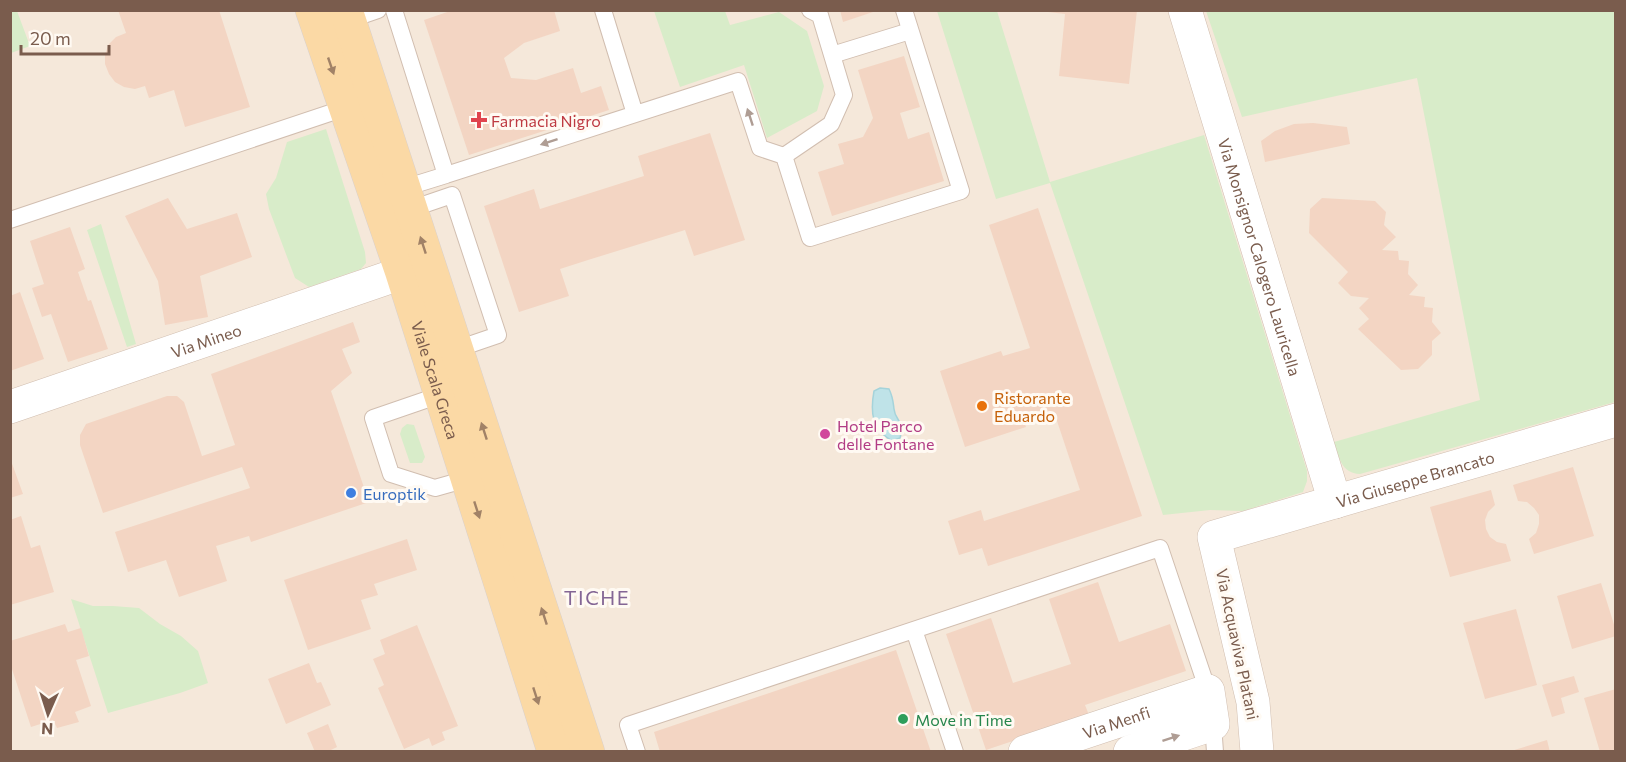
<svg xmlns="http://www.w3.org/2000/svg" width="1626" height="762" font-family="Commissioner,sans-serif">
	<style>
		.residential { fill: #f5e8da }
		.green { fill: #d8ecc9 }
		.water { fill: #bfe3e8; stroke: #a5d3da; stroke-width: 1.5 }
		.building { fill: #f3d5c3 }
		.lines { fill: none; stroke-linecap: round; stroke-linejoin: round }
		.service-casing { stroke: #d1beb0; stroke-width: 18 }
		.minor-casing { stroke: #d1beb0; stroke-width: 34 }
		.primary-casing { stroke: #dad1cd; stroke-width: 34 }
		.service { stroke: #fff; stroke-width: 16 }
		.minor { stroke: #fff; stroke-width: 33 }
		.primary { stroke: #fbd9a5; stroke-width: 33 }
		.oneway { fill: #a18267 }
		.oneway2 { fill: #af9d94 }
		.health-dot { fill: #e0444e; stroke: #fffaf3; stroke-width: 2 }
		.food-dot { fill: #e8710a; stroke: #fffaf3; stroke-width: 2 }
		.hotel-dot { fill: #d1479c; stroke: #fffaf3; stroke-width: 2 }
		.shop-dot { fill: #3f7fe0; stroke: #fffaf3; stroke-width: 2 }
		.leisure-dot { fill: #2e9e5b; stroke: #fffaf3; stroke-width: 2 }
		.labels { text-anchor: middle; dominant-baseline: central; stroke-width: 6; stroke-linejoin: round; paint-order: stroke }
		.health-label { font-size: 16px; fill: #be3a42; stroke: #fffaf3; text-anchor: start }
		.street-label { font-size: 16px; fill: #7a5c4d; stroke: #fffaf3 }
		.food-label { font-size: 16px; fill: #c56008; stroke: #fffaf3; text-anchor: start }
		.hotel-label { font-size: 16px; fill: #b23c85; stroke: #fffaf3; text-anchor: start }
		.shop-label { font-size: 16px; fill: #366cbe; stroke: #fffaf3; text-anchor: start }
		.leisure-label { font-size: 16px; fill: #27864d; stroke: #fffaf3; text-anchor: start }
		.quarter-label { font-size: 20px; letter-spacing: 1.5px; fill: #846695; stroke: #fffaf3 }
	</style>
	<rect width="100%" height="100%" fill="#fdf6ec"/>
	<path class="residential" d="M11,11H1615V751H11Z"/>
	<path class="green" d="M10,11H17L30,46L11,53Z
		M654,11H725L730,25L779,12L807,31L824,86L817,111L767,138L744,65L680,87Z
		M937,11H997L1050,182L1204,135L1307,471V481L1303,492L1243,511L1210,510L1163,515L1050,183L996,199Z
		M1206,11H1615V402L1360,474C1341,473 1339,457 1334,442L1480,400L1417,78L1242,117Z
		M326,129L365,252L366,263L361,269L309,287L295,278L269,209L266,194L276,178L287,142Z
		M101,224L136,344L127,347L87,230Z
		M407,424L414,425L425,457L422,463H410L400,434L402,428Z
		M71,599L93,606H113L139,608L160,624L181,636L198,651L208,683L180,693L108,713Z"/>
	<path class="water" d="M880,388L889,389C893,397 893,401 894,409C895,421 905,420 900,438L892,441C872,429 870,413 874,391Z"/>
	<path class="building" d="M118,10H219L250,107L185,127L174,90L149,98L145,86L135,89L124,87L115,82L109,74L105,64V54L109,44L116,37L126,33Z
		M453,10H554L560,31L524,43L504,58L511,78L536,80L573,68L581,93L601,86L609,110L469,155L424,20Z
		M840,10H876V11L843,22Z
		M1048,10H1137L1129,84L1059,76L1065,14L1048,12Z
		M904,56L920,107L900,113L908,139L929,132L944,181L832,216L818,172L844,164L838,144L863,137L873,118L858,70Z
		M1313,123L1347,127L1350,144L1265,162L1261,141L1275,131L1294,124Z
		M710,133L745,240L694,256L685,230L588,260L560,269L569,296L519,312L484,206L534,189L540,209L644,176L638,156Z
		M168,198L187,229L237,213L252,257L200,276L208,317L165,325L158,281L125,216Z
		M1322,198L1375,201L1386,212L1384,225L1396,237L1382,250L1398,251L1399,260L1409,261L1408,274L1418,285L1409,295L1425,297L1424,307L1433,308L1432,322L1441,333L1432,341V355L1418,369L1401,370L1358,329L1369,319L1359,308L1369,298L1351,296L1338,283L1348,272L1309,233L1310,209Z
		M1038,208L1142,516L988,566L982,548L959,555L948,521L981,510L984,521L1080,490L1054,412L1024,422L1026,427L965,447L940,371L1001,351L1003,356L1030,348L989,225Z
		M70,227L85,269L78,272L88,301L91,300L108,349L68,362L51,314L42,317L32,288L44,284L30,241Z
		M20,292L44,359L10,371V296Z
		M353,322L360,342L342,349L352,373L331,391L369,502L251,542L249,536L216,546L227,581L179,597L166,560L128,572L115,532L250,488L242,467L103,513L80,445V435L86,424L167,396H177L184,402L202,456L235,445L211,374Z
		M10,458L23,494L10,498Z
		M1573,467L1594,536L1534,554L1529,539L1536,533L1539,524V515L1534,508L1527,502L1518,501L1513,485Z
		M1491,490L1495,505L1488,512L1485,520L1486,529L1490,537L1497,542L1506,544L1511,561L1450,577L1430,507Z
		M21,516L31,548L40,545L54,592L10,605V520Z
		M407,539L417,570L374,584L378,595L361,600L371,629L308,650L284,580Z
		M1098,582L1119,642L1170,624L1186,671L1085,705L1089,715L986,750L946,634L991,618L1013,683L1071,664L1049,599Z
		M1601,583L1616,631V636L1572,649L1557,596Z
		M1516,609L1537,685L1485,699L1463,623Z
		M65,624L68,632L81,628L89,656L76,660L91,706L75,712L79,722L57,728L53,720L31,727L10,663V641Z
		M417,625L458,726L442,732L445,740L432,746L429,738L404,749L378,688L384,685L373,659L385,654L380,640Z
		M896,650L931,752H660L654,732Z
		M309,663L317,683L321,682L331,705L286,724L268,679Z
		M1574,676L1579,692L1561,698L1565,713L1552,717L1542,685Z
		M1616,689V752H1600L1584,698Z
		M328,724L337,747L327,752H315L307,733Z
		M1547,740L1550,752H1511V751Z"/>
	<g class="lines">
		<g class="service-casing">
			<path id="service" d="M394,10L446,175L404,188
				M603,10L635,114
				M349,20L378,10
				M832,55L910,31
				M784,156L810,238L961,191L904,10
				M784,156L831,124L844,95L820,15L810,10
				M446,175L738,81L760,148L784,156
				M411,209L452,195L498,335L457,349
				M10,220L351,106
				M440,395L373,418L391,474L435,488L467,479
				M914,630L955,752
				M1213,724L1215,752
				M637,752L628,725L1160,548L1208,691"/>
		</g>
		<g class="minor-casing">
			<g id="minor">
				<path id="s1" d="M1185,10L1335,502"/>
				<path id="s2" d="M10,407L402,273"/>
				<path id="s3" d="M1025,752L1208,691L1213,724L1130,752"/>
				<path id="s4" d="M1257,752L1253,702L1214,537L1616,420"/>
			</g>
		</g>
		<g class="primary-casing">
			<g id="primary">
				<path id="s5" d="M312,10L402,273L554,752"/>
				<path d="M346,10L588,752"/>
			</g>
		</g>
		<use href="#service" class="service"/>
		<use href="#minor" class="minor"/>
		<use href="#primary" class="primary"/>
	</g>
	<defs><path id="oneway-solid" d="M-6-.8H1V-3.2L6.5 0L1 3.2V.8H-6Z" transform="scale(1.5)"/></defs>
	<g class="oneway">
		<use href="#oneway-solid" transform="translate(331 66) rotate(71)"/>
		<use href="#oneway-solid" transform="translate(423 245) rotate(-108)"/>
		<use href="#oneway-solid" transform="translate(484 431) rotate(-108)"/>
		<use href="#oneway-solid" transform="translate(477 510) rotate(72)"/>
		<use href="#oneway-solid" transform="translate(544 616) rotate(-108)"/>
		<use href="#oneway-solid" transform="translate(536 696) rotate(72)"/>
	</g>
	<g class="oneway2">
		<use href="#oneway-solid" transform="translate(750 117) rotate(-108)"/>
		<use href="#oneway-solid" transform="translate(549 142) rotate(162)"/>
		<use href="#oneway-solid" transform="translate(1171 738) rotate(-18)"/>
	</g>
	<path class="health-dot" d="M476 111h6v6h6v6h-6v6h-6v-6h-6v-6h6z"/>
	<circle class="food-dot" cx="982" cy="406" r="6"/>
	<circle class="hotel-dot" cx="825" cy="434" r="6"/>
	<circle class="shop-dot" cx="351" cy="493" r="6"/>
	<circle class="leisure-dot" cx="903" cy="719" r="6"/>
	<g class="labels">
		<g class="health-label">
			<text x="491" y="120">Farmacia Nigro</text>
		</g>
		<g class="street-label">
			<text stroke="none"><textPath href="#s1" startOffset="258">Via Monsignor Calogero Lauricella</textPath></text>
			<text stroke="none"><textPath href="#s2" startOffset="207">Via Mineo</textPath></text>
			<text stroke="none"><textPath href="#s5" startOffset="390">Viale Scala Greca</textPath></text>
			<text stroke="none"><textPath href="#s4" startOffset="429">Via Giuseppe Brancato</textPath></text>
			<text transform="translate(1238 644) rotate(78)">Via Acquaviva Platani</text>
			<text stroke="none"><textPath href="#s3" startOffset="96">Via Menfi</textPath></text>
		</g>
		<g class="food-label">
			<text x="994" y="397">Ristorante<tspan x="994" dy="18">Eduardo</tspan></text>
		</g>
		<g class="hotel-label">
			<text x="837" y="425">Hotel Parco<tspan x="837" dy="18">delle Fontane</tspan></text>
		</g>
		<g class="shop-label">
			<text x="363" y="493">Europtik</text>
		</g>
		<g class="leisure-label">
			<text x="915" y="719">Move in Time</text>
		</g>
		<g class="quarter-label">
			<text x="597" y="597">TICHE</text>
		</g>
	</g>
	<rect width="1626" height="762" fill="none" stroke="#7a5c4d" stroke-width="24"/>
	<g transform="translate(48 714) rotate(183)" stroke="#fffaf3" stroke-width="4.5" paint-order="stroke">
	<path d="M0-4.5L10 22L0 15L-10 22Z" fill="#7a5c4d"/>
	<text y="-9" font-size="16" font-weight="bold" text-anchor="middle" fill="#7a5c4d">N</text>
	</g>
	<path d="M21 45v9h88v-9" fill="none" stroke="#7a5c4d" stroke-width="3"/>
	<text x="30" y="45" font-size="18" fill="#7a5c4d" stroke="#fffaf3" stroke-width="4.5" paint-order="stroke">20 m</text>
</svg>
